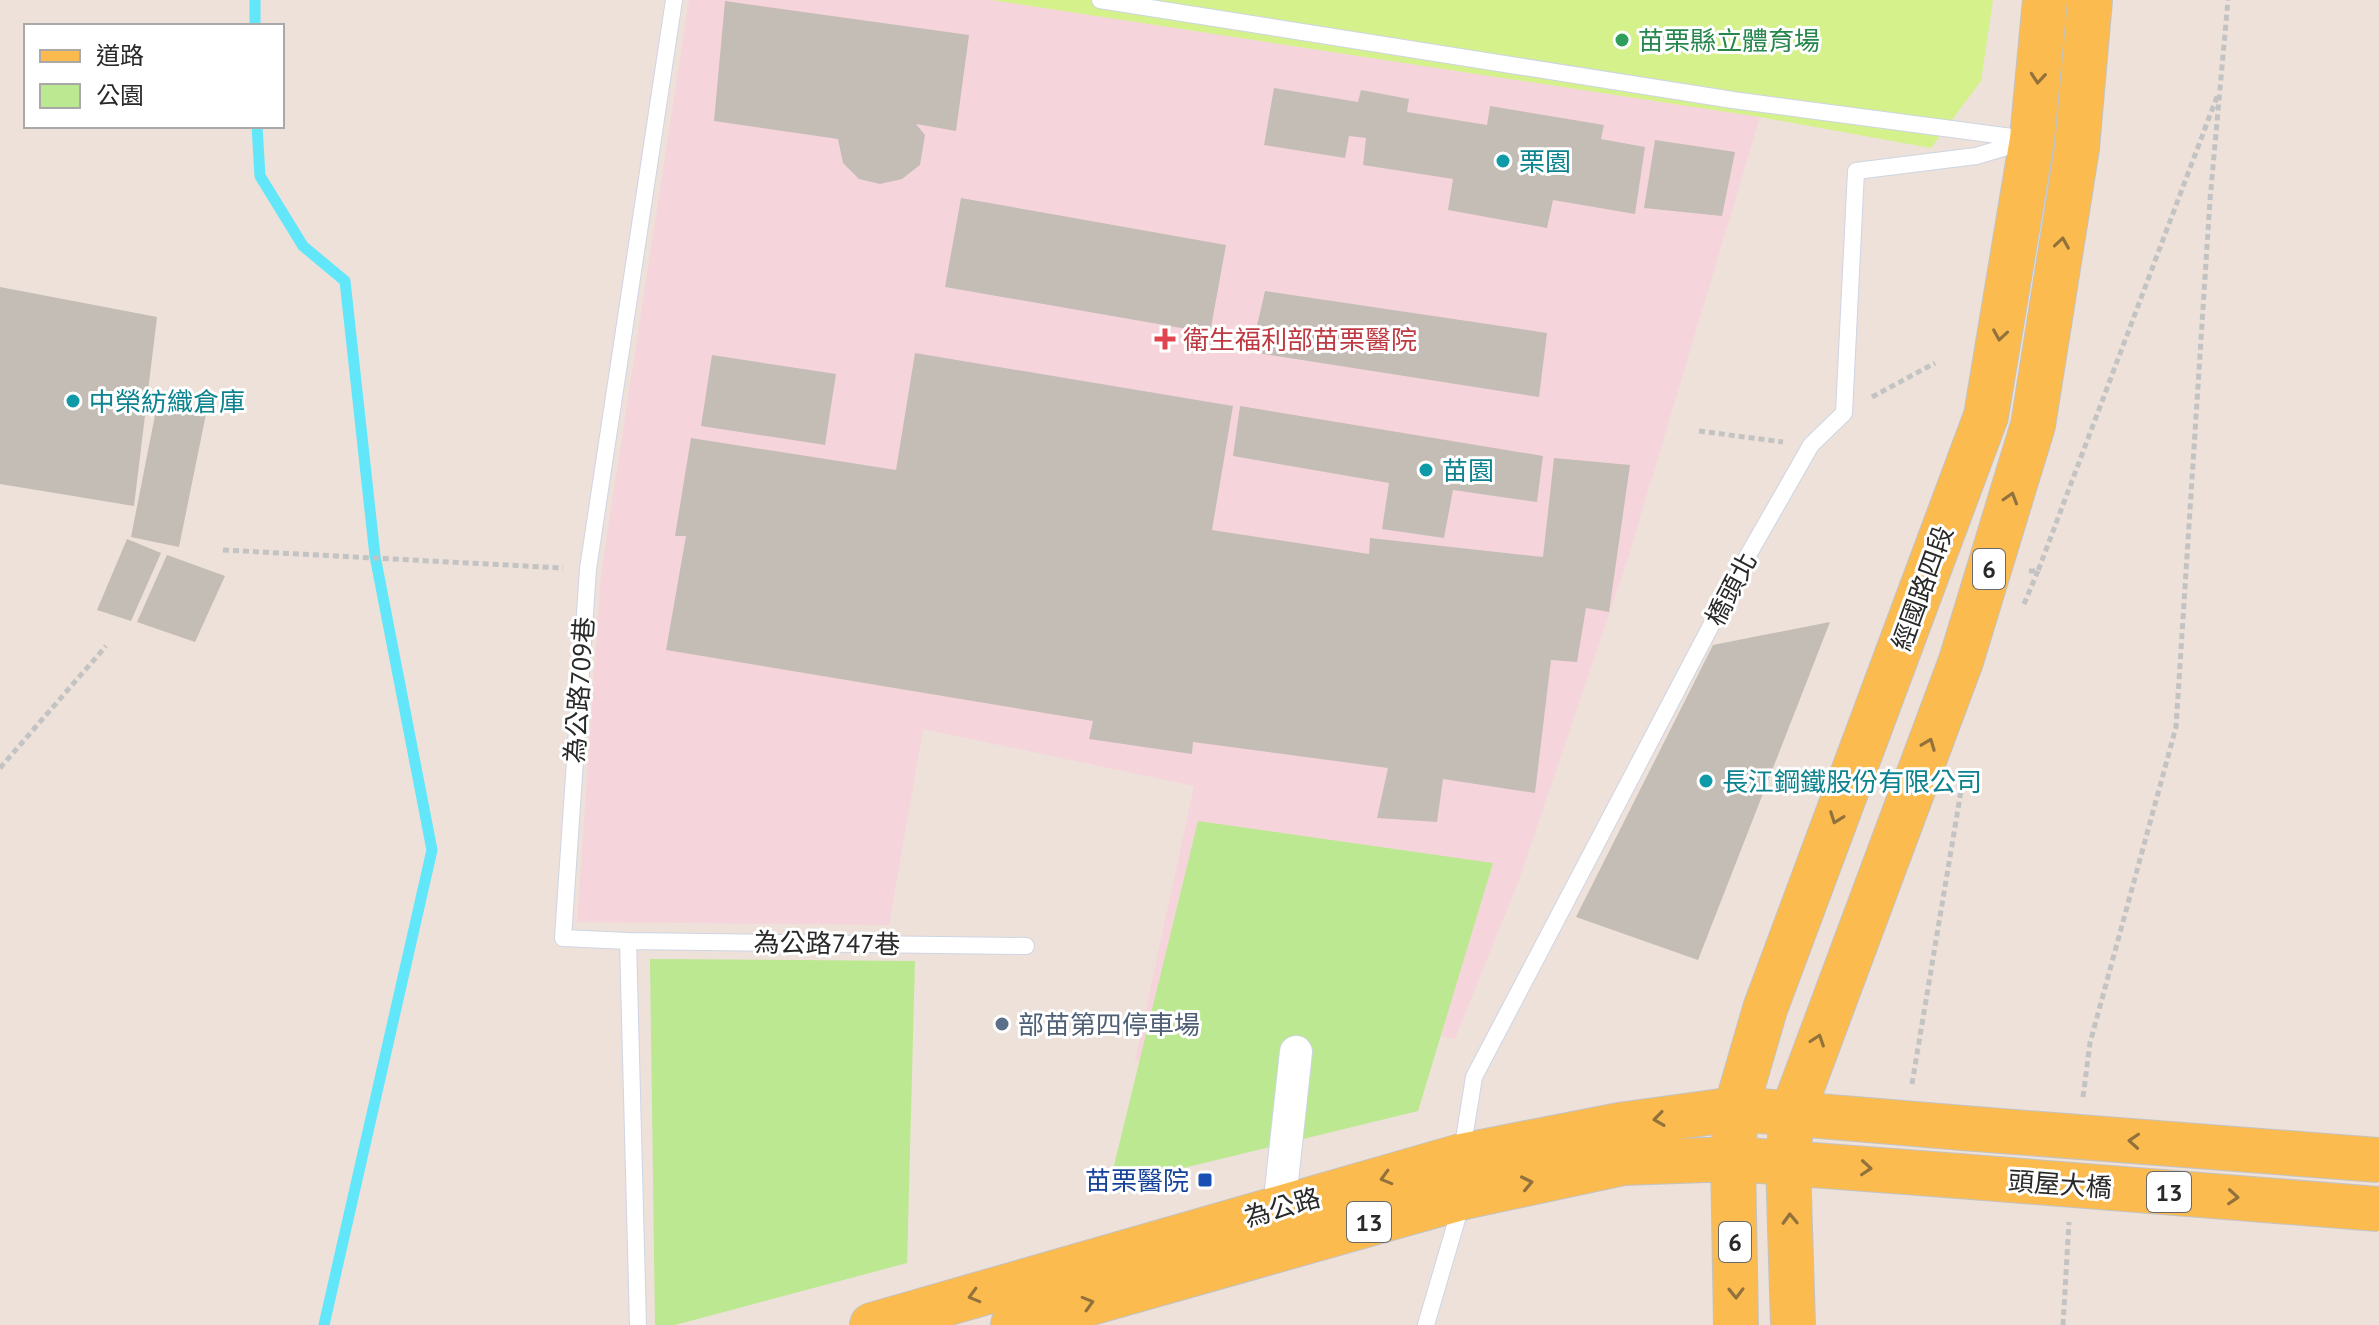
<svg xmlns="http://www.w3.org/2000/svg" width="2379" height="1325" font-family="'PT Sans','Noto Sans TC',sans-serif">
	<style>
		.medical { fill: #f5d5db }
		.green { fill: #bbe890 }
		.pitch { fill: #d4f18b }
		.lines { fill: none; stroke-linecap: round; stroke-linejoin: round }
		.stream { stroke: #62e6f9; stroke-width: 11 }
		.building { fill: #c4bdb5 }
		.service-casing { stroke: #ced5e3; stroke-width: 18 }
		.minor-casing { stroke: #ced5e3; stroke-width: 34 }
		.primary-casing { stroke: #c3c3c3; stroke-width: 46 }
		.path { stroke: #c3c3c3; stroke-width: 5; stroke-dasharray: 6 4; stroke-linecap: butt }
		.service { stroke: #fff; stroke-width: 16 }
		.minor { stroke: #fff; stroke-width: 32 }
		.primary { stroke: #fcbb4e; stroke-width: 44 }
		.primary-bridge-casing { stroke: #c3c3c3; stroke-width: 46; stroke-linecap: butt }
		.primary-bridge { stroke: #fcbb4e; stroke-width: 44 }
		.oneway { stroke: #92723c }
		.leisure-dot { fill: #2e9e5b; stroke: #fff; stroke-width: 3 }
		.culture-dot { fill: #0f9aa8; stroke: #fff; stroke-width: 3 }
		.health-dot { fill: #e0444e; stroke: #fff; stroke-width: 3 }
		.service-dot { fill: #5c6f8a; stroke: #fff; stroke-width: 3 }
		.transit-dot { fill: #1a4fb4; stroke: #fff; stroke-width: 3 }
		.labels { text-anchor: middle; dominant-baseline: central; stroke-width: 6; stroke-linejoin: round; paint-order: stroke }
		.shield { fill: #fff; stroke: #696969; stroke-width: 2 }
		.shield-label { font-size: 24px; font-weight: bold; fill: #292929 }
		.leisure-label { font-size: 26px; fill: #27864d; stroke: #fff; text-anchor: start }
		.culture-label { font-size: 26px; fill: #0d838f; stroke: #fff; text-anchor: start }
		.health-label { font-size: 26px; fill: #be3a42; stroke: #fff; text-anchor: start }
		.street-label { font-size: 26px; fill: #292929; stroke: #fff }
		.service-label { font-size: 26px; fill: #4e5e75; stroke: #fff; text-anchor: start }
		.transit-label { font-size: 26px; fill: #164399; stroke: #fff; text-anchor: end }
	</style>
	<rect width="100%" height="100%" fill="#ede1d9"/>
	<path class="medical" d="M689,0H991L1760,117L1627,561L1519,880L1455,1039L1326,1013L1260,1074L1135,1060L1194,786L923,729L889,925L577,922L601,574Z"/>
	<path class="green" d="M1198,821L1493,863L1418,1111L1109,1186Z
		M650,959L915,961L907,1263L675,1325H655Z"/>
	<path class="pitch" d="M991,0H1993L1981,81L1931,148L1760,117Z"/>
	<g class="lines">
		<path class="stream" d="M255,0V26
			M257,126L260,176L303,246L345,281L375,556L432,850L324,1325"/>
	</g>
	<path class="building" d="M725,1L969,35L956,131L916,124L925,135L920,165L902,179L880,184L859,179L843,163L838,139L714,121Z
		M1274,88L1358,102L1361,90L1409,99L1407,112L1487,125L1490,106L1604,125L1601,139L1645,147L1635,214L1553,200L1547,228L1448,210L1453,179L1363,165L1366,138L1349,136L1345,158L1264,145Z
		M1655,140L1735,152L1722,216L1644,208Z
		M961,198L1226,245L1210,333L945,287Z
		M0,287L157,317L134,506L0,484Z
		M1265,291L1547,333L1539,397L1251,352Z
		M915,353L1233,406L1212,530L1369,554L1370,538L1543,557L1554,458L1630,465L1609,612L1586,608L1577,662L1551,660L1535,793L1443,779L1437,822L1377,818L1388,768L1193,742L1192,754L1089,739L1093,721L666,650L686,536H675L691,438L896,470Z
		M712,355L836,374L825,445L701,426Z
		M158,400L207,409L179,547L131,537Z
		M1240,406L1543,456L1537,502L1453,490L1444,538L1382,529L1389,483L1233,456Z
		M127,539L161,553L131,621L97,610Z
		M167,555L225,576L195,642L137,622Z
		M1830,622L1698,960L1576,917L1713,645Z"/>
	<g class="lines">
		<g class="service-casing">
			<path id="service" d="M1100,0L1733,100L2027,139
				M628,941L1026,946
				M1462,1151L1474,1077L1747,557L1811,445L1844,413L1856,171L1976,156L2027,141
				M638,1325L628,941L563,938L588,569L674,0
				M1426,1325L1462,1202"/>
		</g>
		<g class="minor-casing">
			<path id="minor" d="M1285,1225L1279,1208L1296,1052"/>
		</g>
		<g class="primary-casing">
			<path id="primary" d="M872,1325L1461,1156L1619,1125L1736,1109L1963,1128
				M1013,1325L1464,1197L1623,1163L1733,1159L1959,1176
				M1736,1325L1733,1159L1736,1109L1765,1009L1986,416L2032,139L2045,0
				M1793,1325L1788,1162L1792,1114L1961,661L2033,425L2077,148L2090,0"/>
		</g>
		<path class="path" d="M1872,397L1935,363
			M1699,431L1783,442
			M223,550L563,568
			M2029,571H2038L2218,94
			M2024,604L2038,571
			M0,768L106,646
			M1912,1084L1963,779
			M2083,1097L2090,1043L2176,727L2210,200L2228,0
			M2063,1325L2069,1222"/>
		<use href="#service" class="service"/>
		<use href="#minor" class="minor"/>
		<use href="#primary" class="primary"/>
		<g class="primary-bridge-casing">
			<path id="primary-bridge" d="M1963,1128L2379,1160
				M1959,1176L2379,1209"/>
		</g>
		<use href="#primary-bridge" class="primary-bridge"/>
	</g>
	<defs><path id="oneway-chevron" d="M-2-3.5L2.5 0L-2 3.5" fill="none" stroke-width="1.6" stroke-linecap="round" stroke-linejoin="round" transform="scale(2)"/></defs>
	<g class="oneway">
		<use href="#oneway-chevron" transform="translate(2038 78) rotate(95)"/>
		<use href="#oneway-chevron" transform="translate(2062 243) rotate(-81)"/>
		<use href="#oneway-chevron" transform="translate(2000 335) rotate(99)"/>
		<use href="#oneway-chevron" transform="translate(2011 498) rotate(-73)"/>
		<use href="#oneway-chevron" transform="translate(1929 744) rotate(-69)"/>
		<use href="#oneway-chevron" transform="translate(1836 818) rotate(110)"/>
		<use href="#oneway-chevron" transform="translate(1818 1040) rotate(-71)"/>
		<use href="#oneway-chevron" transform="translate(1659 1119) rotate(172)"/>
		<use href="#oneway-chevron" transform="translate(2134 1141) rotate(-176)"/>
		<use href="#oneway-chevron" transform="translate(1866 1168) rotate(4)"/>
		<use href="#oneway-chevron" transform="translate(1386 1178) rotate(164)"/>
		<use href="#oneway-chevron" transform="translate(1527 1183) rotate(-12)"/>
		<use href="#oneway-chevron" transform="translate(2233 1197) rotate(4)"/>
		<use href="#oneway-chevron" transform="translate(1790 1219) rotate(-92)"/>
		<use href="#oneway-chevron" transform="translate(1736 1293) rotate(89)"/>
		<use href="#oneway-chevron" transform="translate(974 1296) rotate(164)"/>
		<use href="#oneway-chevron" transform="translate(1088 1303) rotate(-16)"/>
	</g>
	<circle class="leisure-dot" cx="1622" cy="40" r="8"/>
	<g class="culture-dot">
		<circle cx="1503" cy="161" r="8"/>
		<circle cx="73" cy="401" r="8"/>
		<circle cx="1426" cy="470" r="8"/>
		<circle cx="1706" cy="781" r="8"/>
	</g>
	<path class="health-dot" d="M1161 327h8v8h8v8h-8v8h-8v-8h-8v-8h8z"/>
	<circle class="service-dot" cx="1002" cy="1024" r="8"/>
	<rect class="transit-dot" x="1197" y="1172" width="16" height="16" rx="4"/>
	<g class="labels">
		<g class="shield">
			<rect x="1973" y="549" width="32" height="40" rx="6"/>
			<rect x="2147" y="1172" width="44" height="40" rx="6"/>
			<rect x="1347" y="1202" width="44" height="40" rx="6"/>
			<rect x="1719" y="1222" width="32" height="40" rx="6"/>
		</g>
		<g class="shield-label">
			<text x="1989" y="569">6</text>
			<text x="2169" y="1192">13</text>
			<text x="1369" y="1222">13</text>
			<text x="1735" y="1242">6</text>
		</g>
		<g class="leisure-label">
			<text x="1638" y="40">苗栗縣立體育場</text>
		</g>
		<g class="culture-label">
			<text x="1519" y="161">栗園</text>
			<text x="89" y="401">中榮紡織倉庫</text>
			<text x="1442" y="470">苗園</text>
			<text x="1722" y="781">長江鋼鐵股份有限公司</text>
		</g>
		<g class="health-label">
			<text x="1183" y="339">衛生福利部苗栗醫院</text>
		</g>
		<g class="street-label">
			<text transform="translate(1922 588) rotate(-70)">經國路四段</text>
			<text transform="translate(1731 589) rotate(-62)">橋頭北</text>
			<text transform="translate(579 690) rotate(-86)">為公路709巷</text>
			<text transform="translate(827 943) rotate(1)">為公路747巷</text>
			<text transform="translate(2060 1184) rotate(4)">頭屋大橋</text>
			<text transform="translate(1282 1207) rotate(-16)">為公路</text>
		</g>
		<g class="service-label">
			<text x="1018" y="1024">部苗第四停車場</text>
		</g>
		<g class="transit-label">
			<text x="1189" y="1180">苗栗醫院</text>
		</g>
	</g>
	<rect x="24" y="24" width="260" height="104" fill="#ffffff" stroke="#a9a9a9" stroke-width="2"/>
	<rect x="40" y="50" width="40" height="12" fill="#fcbb4e" stroke="#a9a9a9" stroke-width="2"/>
	<text x="96" y="64" font-size="24" fill="#292929">道路</text>
	<rect x="40" y="84" width="40" height="24" fill="#bbe890" stroke="#a9a9a9" stroke-width="2"/>
	<text x="96" y="104" font-size="24" fill="#292929">公園</text>
</svg>
